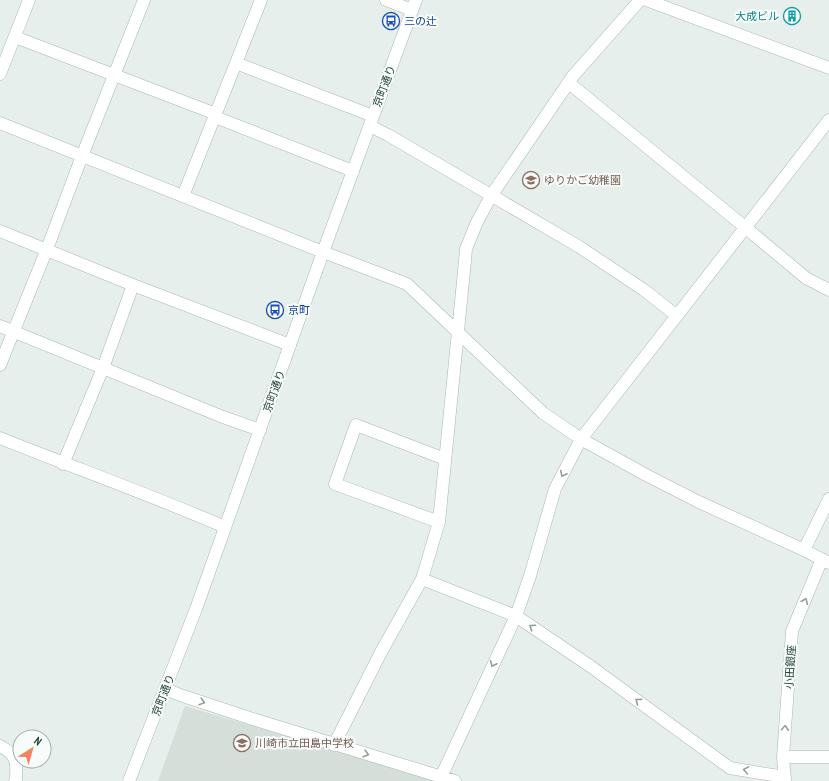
<svg xmlns="http://www.w3.org/2000/svg" width="829" height="781" font-family="'PT Sans Narrow','Noto Sans JP',sans-serif">
	<style>
		.built { fill: #d4dfda }
		.lines { fill: none; stroke-linecap: round; stroke-linejoin: round }
		.street-casing { stroke: #a8b8b2; stroke-width: 13 }
		.secondary-casing { stroke: #a4bbb3; stroke-width: 13 }
		.street { stroke: #fff; stroke-width: 12 }
		.secondary { stroke: #fff; stroke-width: 12 }
		.oneway { stroke: #92a09c }
		.labels { text-anchor: middle; dominant-baseline: central; stroke-width: 4; stroke-linejoin: round; paint-order: stroke }
		.culture-label { font-size: 11px; fill: #0d838f; stroke: #f7fbf9; text-anchor: end }
		.transit-label { font-size: 11px; fill: #164399; stroke: #f7fbf9; text-anchor: start }
		.street-label { font-size: 11px; fill: #24423a; stroke: #f7fbf9 }
		.education-label { font-size: 11px; fill: #785e54; stroke: #f7fbf9; text-anchor: start }
	</style>
	<rect width="100%" height="100%" fill="#e6efeb"/>
	<path class="built" d="M185,706L438,781H158Z"/>
	<g class="lines">
		<g class="street-casing">
			<path id="street" d="M386,0L412,10
				M646,0L829,68
				M15,37L216,114
				M236,63L373,116
				M0,74L29,0
				M569,83L746,228L806,278L829,290
				M215,117L353,171
				M370,126L388,135L578,246L644,290L677,316
				M183,196L261,0
				M0,231L133,285L290,345
				M323,252L407,284L543,413L581,439L646,475L699,502L804,550L829,563
				M0,326L223,417L260,430
				M0,365L47,249L82,156L144,0
				M0,438C75,468 151,495 225,527
				M63,464L103,368L133,285
				M439,522L335,484L356,425L445,459
				M804,550L829,499
				M422,579L516,616L590,666L730,768L785,777
				M165,689L183,696L256,720L455,781
				M334,745L381,652L422,579L439,522L465,261L466,249L470,239L477,222L491,196L573,76L640,0
				M0,746C17,755 17,761 16,779L15,781
				M783,757H829
				M441,777L516,616L530,576L555,489L581,439L829,120
				M785,781L783,757L792,631L822,559"/>
		</g>
		<g class="secondary-casing">
			<path id="secondary" d="M0,123L323,252
				M129,781L196,609L323,252L416,0"/>
		</g>
		<use href="#street" class="street"/>
		<use href="#secondary" class="secondary"/>
	</g>
	<defs><path id="oneway-chevron" d="M-2-3.5L2.5 0L-2 3.5" fill="none" stroke-width="1.6" stroke-linecap="round" stroke-linejoin="round"/></defs>
	<g class="oneway">
		<use href="#oneway-chevron" transform="translate(563 474) rotate(117)"/>
		<use href="#oneway-chevron" transform="translate(805 601) rotate(-67)"/>
		<use href="#oneway-chevron" transform="translate(532 627) rotate(-146)"/>
		<use href="#oneway-chevron" transform="translate(493 664) rotate(115)"/>
		<use href="#oneway-chevron" transform="translate(638 701) rotate(-143)"/>
		<use href="#oneway-chevron" transform="translate(202 702) rotate(18)"/>
		<use href="#oneway-chevron" transform="translate(785 728) rotate(-86)"/>
		<use href="#oneway-chevron" transform="translate(366 754) rotate(16)"/>
		<use href="#oneway-chevron" transform="translate(746 770) rotate(-170)"/>
	</g>
	<defs>
		<g id="building-ring" transform="scale(0.9)"><circle r="9.5" fill="#f7fbf9" stroke="#0f9aa8" stroke-width="1.5"/><path d="M-4-6H4V6H1V3H-1V6H-4ZM-2.5-4.3h1.7v1.8h-1.7ZM.8-4.3h1.7v1.8H.8ZM-2.5-1h1.7V.8h-1.7ZM.8-1h1.7V.8H.8Z" fill="#0f9aa8"/></g>
		<g id="bus-ring" transform="scale(0.9)"><circle r="9.5" fill="#f7fbf9" stroke="#1a4fb4" stroke-width="1.5"/><path d="M-5-6H5V4H4V6H2V4H-2V6H-4V4H-5ZM-3.5-4V0h7V-4ZM-3.5 1.2v1.5H-2V1.2ZM2 1.2v1.5H3.5V1.2Z" fill="#1a4fb4"/></g>
		<g id="school-ring" transform="scale(0.9)"><circle r="9.5" fill="#f7fbf9" stroke="#8d6e63" stroke-width="1.5"/><path d="M0-5L7-2L0 1L-7-2ZM-4 1L0 2.5L4 1V4Q0 6-4 4Z" fill="#8d6e63"/></g>
	</defs>
	<g fill-rule="evenodd">
		<use href="#building-ring" x="792" y="16"/>
		<use href="#bus-ring" x="391" y="21"/>
		<use href="#school-ring" x="531" y="180"/>
		<use href="#bus-ring" x="275" y="310"/>
		<use href="#school-ring" x="242" y="743"/>
	</g>
	<g class="labels">
		<g class="culture-label">
			<text x="779" y="16">大成ビル</text>
		</g>
		<g class="transit-label">
			<text x="404" y="21">三の辻</text>
			<text x="288" y="310">京町</text>
		</g>
		<g class="street-label">
			<text transform="translate(384 86) rotate(-69)">京町通り</text>
			<text transform="translate(274 391) rotate(-70)">京町通り</text>
			<text transform="translate(790 667) rotate(-86)">小田銀座</text>
			<text transform="translate(163 695) rotate(-69)">京町通り</text>
		</g>
		<g class="education-label">
			<text x="544" y="180">ゆりかご幼稚園</text>
			<text x="255" y="743">川崎市立田島中学校</text>
		</g>
	</g>
	<g transform="translate(32 749) rotate(37)"><circle r="19" fill="#f7fbf9" stroke="#a3b1ad"/>
	<path d="M0-3L7 15L0 10L-7 15Z" fill="#f4845f"/>
	<text y="-6" font-size="11" font-weight="bold" text-anchor="middle" fill="#24423a">N</text>
	</g>
</svg>
